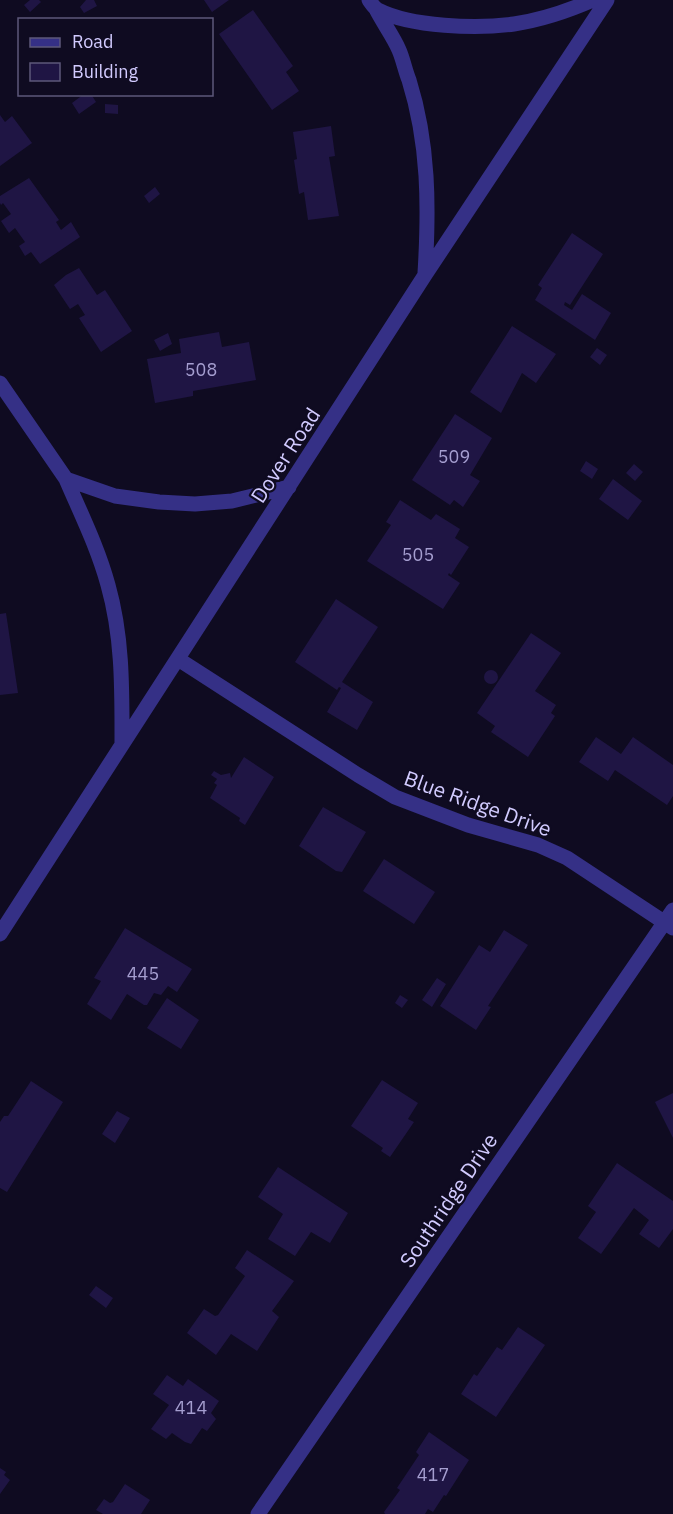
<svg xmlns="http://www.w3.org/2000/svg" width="673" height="1514" font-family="'IBM Plex Sans',sans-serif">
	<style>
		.building { fill: #1f1544 }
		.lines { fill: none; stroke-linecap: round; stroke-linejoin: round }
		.street { stroke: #353086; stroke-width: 15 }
		.labels { text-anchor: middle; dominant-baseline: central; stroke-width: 4.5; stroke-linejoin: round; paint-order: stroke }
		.number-label { font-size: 18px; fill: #a59ed0 }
		.street-label { font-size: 21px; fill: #d2cbff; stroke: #0f0b21 }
	</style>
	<rect width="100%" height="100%" fill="#0f0b21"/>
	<path class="building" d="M30,0H39L41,2L30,12L24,5Z
		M86,0H94L97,6L84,13L80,7Z
		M204,0H229L212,12Z
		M253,10L293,66L286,72L299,91L272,110L219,34Z
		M84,94H91L96,102L79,114L72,103Z
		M105,104L118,105V114L105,113Z
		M0,115L5,122L12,116L32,143L0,166Z
		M331,126L335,156L329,157L339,216L308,220L304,192L299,194L294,160L297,159L293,132Z
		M29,178L59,220L56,222L61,230L71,222L80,237L40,264L31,252L25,256L19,246L25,242L15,228L9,233L1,221L11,214L3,203L1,205L0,203V196Z
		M155,187L160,194L149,203L144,196Z
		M572,233L603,254L570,305L565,302L564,305L572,310L582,294L611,313L595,340L535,300L542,288L538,285Z
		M79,268L97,295L105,290L132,331L101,352L79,318L85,315L78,304L70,309L54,285L66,275Z
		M512,326L556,354L536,383L522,373L501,413L470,392Z
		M219,332L222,347L249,342L256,380L193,391V396L155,403L147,359L181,353L179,339Z
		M168,333L172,344L160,351L154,340Z
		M597,348L607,355L600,365L590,357Z
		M455,414L492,438L470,475L480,481L463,507L454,500L450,505L412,480Z
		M586,461L598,469L592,479L580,471Z
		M634,464L643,472L635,481L626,473Z
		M613,479L642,501L628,520L599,499Z
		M400,500L431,520L436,514L460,529L455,538L469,547L451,575L449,573L448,575L460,583L443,609L367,561L391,525L386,522Z
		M336,599L378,627L342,682L373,702L357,730L327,712L341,688L339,687L337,690L295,662Z
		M6,613L18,693L0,695V614Z
		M531,633L561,653L535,691L556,705L551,713L555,716L528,757L491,732L495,726L477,713Z
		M484 677a7 7 0 1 1 14 0a7 7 0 1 1-14 0Z
		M596,737L621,754L633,737L673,765V796L667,805L615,770L608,781L579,762Z
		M244,757L274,777L245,825L239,821L240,818L210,798L217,785L214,783L217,779L211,775L214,771L221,775L230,773L231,778Z
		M323,807L366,832L342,872L336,871L299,846Z
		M384,859L435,892L414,924L363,891Z
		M125,928L192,969L177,992L168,986L161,995L154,993L147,1005H144L127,994L111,1020L87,1004L101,981L94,978Z
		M504,930L528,945L488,1006L491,1007L476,1030L440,1006L479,945L490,952Z
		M437,978L446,984L432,1007L422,1000Z
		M400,995L408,1000L402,1008L395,1003Z
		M167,998L199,1020L181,1049L147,1028Z
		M382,1080L418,1103L408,1119L414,1122L390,1157L381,1151L383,1148L351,1126Z
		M31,1081L63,1102L7,1192L0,1188V1122L4,1116H8Z
		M673,1093V1138L655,1102Z
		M117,1111L130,1118L115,1143L102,1134Z
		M617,1163L673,1201V1229L659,1248L639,1234L649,1220L634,1208L601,1254L578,1238L596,1212L588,1206Z
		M278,1167L348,1213L330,1243L311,1232L295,1256L268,1239L283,1214L258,1197Z
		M247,1250L294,1281L272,1311L279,1317L257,1351L231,1334L216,1355L187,1333L204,1309L215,1316L218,1315L245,1276L235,1268Z
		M96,1286L113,1298L106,1308L89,1295Z
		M518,1327L545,1345L496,1417L461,1394L474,1374L477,1376L497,1347L502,1350Z
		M167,1375L183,1386L188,1379L219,1401L211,1413L216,1419L207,1431L202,1428L191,1444L185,1442L172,1433L166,1439L151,1429L169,1405L153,1394Z
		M429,1432L469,1460L446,1496L444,1495L433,1512L428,1509L425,1514H385L384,1512L400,1490L397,1488L419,1455L416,1452Z
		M0,1468L6,1472L4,1475L10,1480L0,1494Z
		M125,1484L150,1500L141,1514H103L96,1510L104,1499L110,1503L113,1502Z"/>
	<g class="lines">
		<path class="street" d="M369,0C372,4 374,8 378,10C411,27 477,29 514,24C541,20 568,11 593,0
			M376,9C383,23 393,36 399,50C403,59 405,70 409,80C429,144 429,207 425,273
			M0,383L66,479L115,496L159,502L195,504L232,501L289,487
			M66,479C81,514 98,548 108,585C123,638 122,691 122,745
			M178,659L358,775L395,797L468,825L538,845L567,858L673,928
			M0,934L425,275L607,0
			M258,1514L673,910"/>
	</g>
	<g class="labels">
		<g class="number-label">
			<text x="201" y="369">508</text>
			<text x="454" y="456">509</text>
			<text x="418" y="554">505</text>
			<text x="143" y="973">445</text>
			<text x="191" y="1407">414</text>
			<text x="433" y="1474">417</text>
		</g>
		<g class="street-label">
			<text transform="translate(285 455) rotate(-57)">Dover Road</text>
			<text transform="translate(478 803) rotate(20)">Blue Ridge Drive</text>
			<text transform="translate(448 1200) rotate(-56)">Southridge Drive</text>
		</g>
	</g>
	<rect x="18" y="18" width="195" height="78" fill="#0f0b21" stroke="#5d587a" stroke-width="1.5"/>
	<rect x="30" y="38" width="30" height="9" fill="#353086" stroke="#5d587a" stroke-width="1.5"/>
	<text x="72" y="48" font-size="18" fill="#d2cbff">Road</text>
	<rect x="30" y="63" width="30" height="18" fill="#1f1544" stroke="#5d587a" stroke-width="1.5"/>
	<text x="72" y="78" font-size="18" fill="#d2cbff">Building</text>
</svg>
